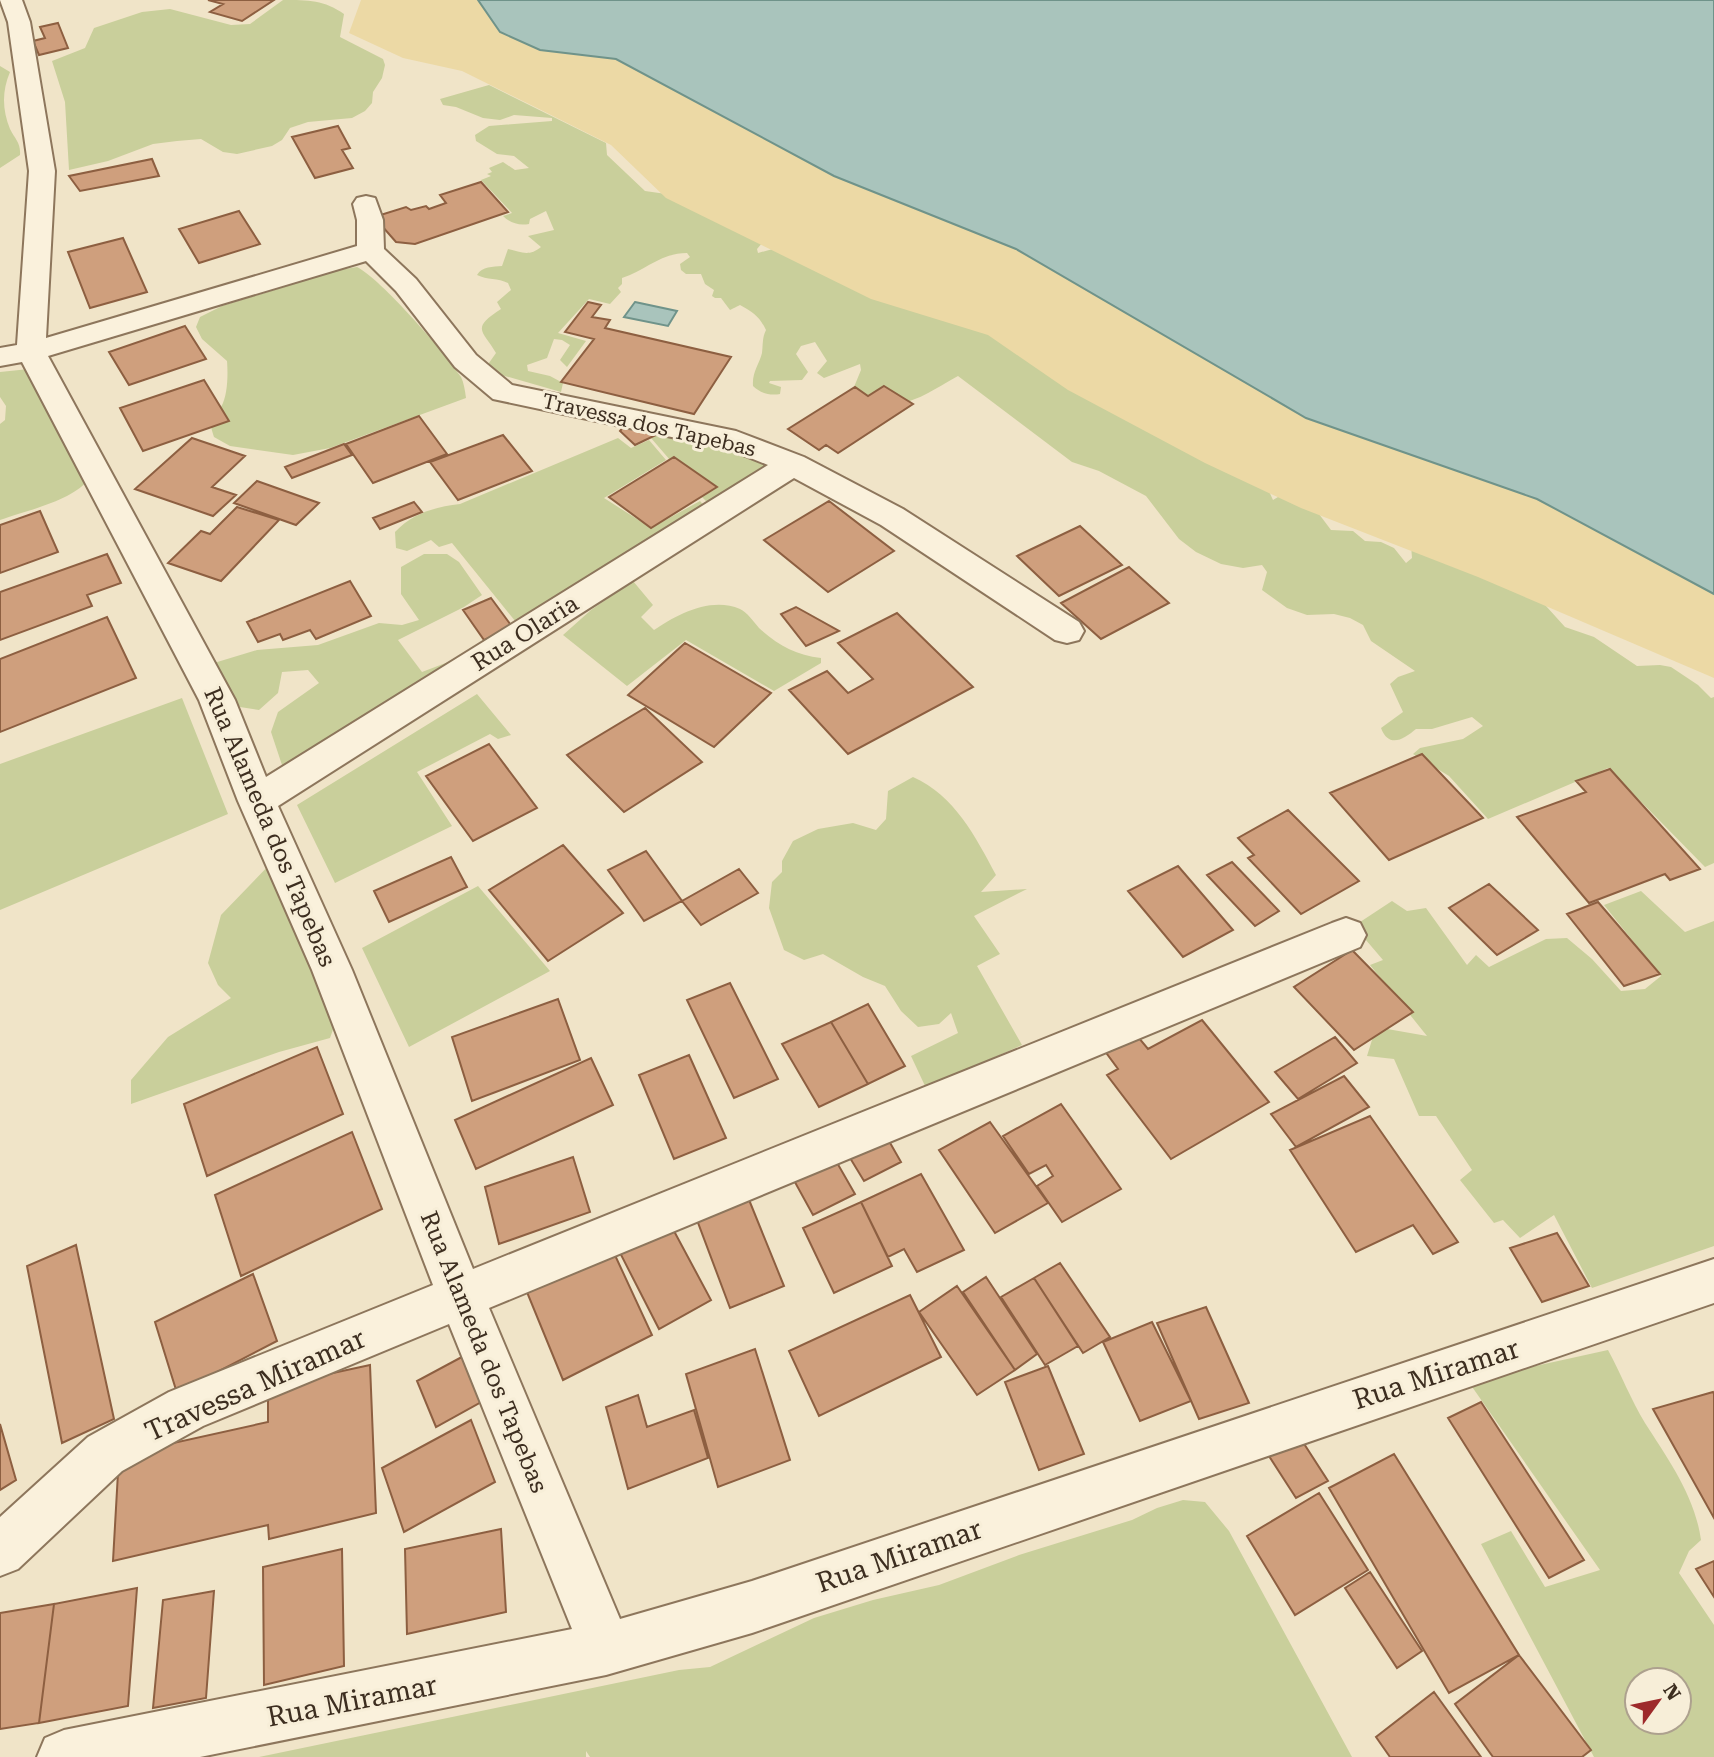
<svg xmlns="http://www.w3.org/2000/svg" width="1714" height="1757" font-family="'Roboto Serif',serif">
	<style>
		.green { fill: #c9cf9b; fill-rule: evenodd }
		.sand { fill: #ecd9a5 }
		.water { fill: #a9c4bc; stroke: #6f938a; stroke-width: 2 }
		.building { fill: #cf9f7d; stroke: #8d5f41; stroke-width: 2 }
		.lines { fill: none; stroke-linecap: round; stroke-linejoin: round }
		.minor-casing { stroke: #8d765c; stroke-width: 4 }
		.minor { fill: #faf1dc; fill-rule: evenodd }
		.labels { text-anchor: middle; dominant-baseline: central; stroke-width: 6; stroke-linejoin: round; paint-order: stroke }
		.far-street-label { font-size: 21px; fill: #3d2e20; stroke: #f7eed8 }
		.street-label { font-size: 24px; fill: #3d2e20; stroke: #f7eed8 }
		.near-street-label { font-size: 28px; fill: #3d2e20; stroke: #f7eed8 }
	</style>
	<rect width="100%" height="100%" fill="#f0e4c8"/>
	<path class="green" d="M283,0C309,0 324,0 344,14L340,37L383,59L385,65L382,78L373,92L372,103L365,111L352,118L308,122L290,128L282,140L272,146L237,154L223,152L201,139L177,141L153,144L108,161L69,170L65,102L52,61L85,48L94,28L142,12L170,9L231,25L250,24Z
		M0,66L10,72C2,91 2,109 10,129C15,139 21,143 20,155L0,168Z
		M489,85L606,143L607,155L645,191L694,198L763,242L757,249L758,253L780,247L956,311L1266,485L1273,500L1283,494L1316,510L1331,530L1353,531L1365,541L1381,542L1394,548L1406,563L1412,558L1411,545L1537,596L1565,627L1594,637L1637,666L1660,665L1671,667L1698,685L1711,698L1714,697V863L1705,867L1608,768L1488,819L1449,776L1413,754L1420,748L1463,739L1483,726L1472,717L1432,729H1416C1404,739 1389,749 1381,728L1403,712L1390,684L1398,677L1415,671L1371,641L1363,625L1350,618L1334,614L1307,615L1287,608L1262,590L1267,572L1262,565L1243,568L1221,564L1196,552L1179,539L1146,496L1099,471L1072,462L958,376C920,397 895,420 854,387L861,370L860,364L824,378L817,373L827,361L815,342L801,346L796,354L808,372L802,380L770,381L769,383L781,387L780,394C770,396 760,393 753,386C752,372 759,365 762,353C763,345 762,338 766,330C759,316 754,313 740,305L730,310L721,298H715L712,296L714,290L705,284L701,274H686L681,270L680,264L690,257L687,253C661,253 646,270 622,278V284L618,288L621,292L610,304L589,299L558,333L586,341L567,367L560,360L570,345L562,340L554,339L547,358L527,365L528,371L550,376L563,383L561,392L484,370L496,353C483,330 470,329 501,309L497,302L511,290L508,283C498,278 487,280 477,275C482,266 493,267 502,266L508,249C521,252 529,257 541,247L528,236L554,230L546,211L530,219L529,224C519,226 510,223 503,216L512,213L481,180L491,176L487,174L492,172L489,168L503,162L515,170L529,168L514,156L497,154L476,141L475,135L489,126L552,121V118L514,115L500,120L483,118L456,107L443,105L440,99Z
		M357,267C381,279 445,353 461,377C464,383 465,391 466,398L330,448L293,455L230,446L214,437C207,416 212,422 221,407C228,395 228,374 227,361L202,339L196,327L200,317L222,306L339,270Z
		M29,369L87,481C71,501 25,511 0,520V424L5,420L6,406L0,397V372Z
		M668,428L770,460L767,469L715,510L702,497L718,487L675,458L670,460L651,438Z
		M618,438L631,448L649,440L666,460L604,498L651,528L700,501L707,509L520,627L452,543L439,547L431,540L407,551L396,548L395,532C413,513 435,507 460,504Z
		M424,554H447L459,562L482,595L464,607L398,640L422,672L464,656L284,771L271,732L278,712L319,683L308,670L282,672L278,693L259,710L240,707L214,663L257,650L318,645L379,623L402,625L419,620L401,594V567Z
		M633,581L653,605L641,617L654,630C676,615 711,596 740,609C747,612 754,622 759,628C778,645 796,655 821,658V663L774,691L686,640L627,686L563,635L591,610Z
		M477,694L511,735L498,739L490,734L417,772L452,826L335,883L297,805Z
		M182,698L228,814L0,910V764Z
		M913,777C955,796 975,836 996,875L981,892L1027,889L974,916L1000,954L977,966L1022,1045L926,1088L911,1056L958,1033L951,1013L939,1024L918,1027L901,1011L885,986L863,977L823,954L804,960L784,950L769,908L772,882L782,872V861L793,841L818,829L853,823L876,830L886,819L888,791Z
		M276,858L347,990L330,1038L279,1052L131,1104V1080L168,1037L231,998L218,985L208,963L221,915Z
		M478,886L550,971L409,1047L362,948Z
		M1641,891L1685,932L1714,921V1246L1592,1288L1554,1215L1520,1238L1503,1220L1494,1223L1460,1180L1472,1170L1436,1116H1419L1394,1059L1367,1056L1376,1027L1427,1036L1370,965L1383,960L1354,926L1392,901L1407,911L1426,908L1467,965L1476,955L1489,967L1546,939L1567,938L1592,959L1621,991L1645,989L1661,976L1604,905Z
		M1608,1350C1621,1374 1631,1400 1645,1423C1668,1459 1695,1496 1701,1540L1689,1551L1679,1573L1714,1625V1757H1594L1481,1544L1511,1531L1545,1587L1600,1570L1468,1381ZM1637,1680H1679V1722H1637Z
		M1183,1500L1205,1502L1229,1531L1352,1757H590L586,1751V1757H259L679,1670L710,1667L814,1618L873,1600L939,1585L1019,1555L1132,1520L1157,1508Z"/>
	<path class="sand" d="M361,0H478L500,32L540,50L615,59L834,176L1016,249L1306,418L1537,499L1714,594V678L1478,577L1301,508L1205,463L1068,390L988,335L871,299L666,198L611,145L537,108L462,71L403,58L349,33Z"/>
	<path class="water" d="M478,0H1714V594L1537,499L1306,418L1016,249L834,176L616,59L540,50L500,32Z
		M635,302L677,311L668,326L624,317Z"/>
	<path class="building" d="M208,0H274L242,21L210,12L223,4Z
		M58,23L68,48L39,55L33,41L45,38L40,27Z
		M338,126L350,148L342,150L353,168L315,178L292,137Z
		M152,159L159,176L80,191L69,176Z
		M481,182L508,212L415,244L396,242L374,217L406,207L411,210L426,206L429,209L446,203L440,195Z
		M239,211L260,244L199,263L179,229Z
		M123,238L147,292L90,308L68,252Z
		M588,302L601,305L592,317L610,320L605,328L731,357L694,414L561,382L594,339L565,332Z
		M185,326L206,359L129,385L109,352Z
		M204,380L229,421L143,451L120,408Z
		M884,386L913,404L838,453L826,445L819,450L788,429L855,387L868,396Z
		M419,416L447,454L373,483L346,444Z
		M625,425L658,434L635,445L620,431Z
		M503,435L532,471L458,500L430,462Z
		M192,438L245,456L212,487L236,495L213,516L135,489Z
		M344,444L352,455L292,478L285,467Z
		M674,457L717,487L651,528L609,497Z
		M257,481L319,503L296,525L234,503Z
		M829,501L894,551L828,592L764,540Z
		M414,502L422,512L380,529L373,518Z
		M237,507L279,520L221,581L168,563L201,531L210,534Z
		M40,511L58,552L0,573V525Z
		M1080,526L1122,565L1059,596L1017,556Z
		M107,554L121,583L87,595L92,606L0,640V592Z
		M1129,567L1169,603L1101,639L1061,603Z
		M350,581L371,616L316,639L310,630L283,640L280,634L258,642L247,622Z
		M491,598L513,628L484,640L463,610Z
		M796,607L839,631L806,646L781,614Z
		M897,613L973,687L848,754L789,690L827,671L848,693L873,679L838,643Z
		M107,617L136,678L0,732V659Z
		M685,643L771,693L714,747L628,695Z
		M645,708L702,762L624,812L567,755Z
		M489,744L537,808L473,841L426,776Z
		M1422,754L1483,818L1389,860L1330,793Z
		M1610,769L1700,869L1670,880L1665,874L1589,903L1517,817L1586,792L1576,781Z
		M1288,810L1359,881L1301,914L1248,858L1254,855L1238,838Z
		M563,845L623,913L548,961L489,890Z
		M646,851L682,901L644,921L608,870Z
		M451,857L467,887L389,922L374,891Z
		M1232,862L1279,911L1255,926L1207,875Z
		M1178,866L1233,930L1183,957L1128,891Z
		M739,869L758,893L701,925L682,901Z
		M1489,884L1538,930L1497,955L1449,908Z
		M1598,902L1660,974L1624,986L1567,914Z
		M1352,950L1413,1012L1354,1050L1294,987Z
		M730,983L778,1079L734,1098L687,1000Z
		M558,999L580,1060L472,1101L452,1037Z
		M868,1004L905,1066L868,1084L831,1022Z
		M1202,1020L1269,1102L1171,1159L1107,1075L1118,1069L1099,1043L1129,1026L1148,1049Z
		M831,1022L868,1084L819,1107L782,1044Z
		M1335,1037L1357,1063L1298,1099L1275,1072Z
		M317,1047L343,1114L207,1176L184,1104Z
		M689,1055L726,1138L674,1159L639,1075Z
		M591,1058L613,1105L476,1169L455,1120Z
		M1344,1076L1369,1107L1296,1147L1271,1114Z
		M1061,1104L1121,1189L1062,1222L1037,1186L1053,1176L1046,1165L1029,1174L1003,1136Z
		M1370,1116L1458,1242L1433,1254L1413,1225L1356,1252L1290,1150Z
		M990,1122L1048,1203L995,1233L939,1150Z
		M352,1132L382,1209L241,1276L215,1195Z
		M885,1134L901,1162L864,1181L847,1153Z
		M832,1154L855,1194L813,1215L791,1175Z
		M573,1157L590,1212L499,1244L485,1187Z
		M921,1174L964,1250L917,1272L904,1249L888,1257L861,1202Z
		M743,1185L784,1286L730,1308L691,1204Z
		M861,1202L892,1266L834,1293L803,1228Z
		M667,1218L711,1300L659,1329L616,1245Z
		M1557,1233L1589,1286L1542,1302L1510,1248Z
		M607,1238L652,1335L563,1380L522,1280Z
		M76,1245L114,1419L62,1443L27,1266Z
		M1060,1263L1110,1337L1083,1353L1034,1278Z
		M253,1274L277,1341L177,1393L155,1322Z
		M986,1277L1037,1354L1015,1370L963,1292Z
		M1034,1278L1078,1346L1045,1365L1001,1297Z
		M957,1286L1015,1370L977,1395L919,1312Z
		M910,1295L941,1357L819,1416L789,1351Z
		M1206,1307L1249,1403L1199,1419L1157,1323Z
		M1152,1322L1191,1401L1140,1421L1103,1342Z
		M755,1349L790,1460L718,1487L686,1374Z
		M473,1351L492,1396L436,1427L417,1381Z
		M370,1365L376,1513L269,1539L268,1525L113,1561L119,1455L268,1422V1387Z
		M1048,1366L1084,1454L1039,1470L1005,1382Z
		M1713,1392L1714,1394V1518L1653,1409Z
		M638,1395L647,1427L694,1410L708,1458L628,1489L606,1407Z
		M1481,1402L1584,1560L1549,1578L1448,1418Z
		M471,1420L495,1482L404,1532L382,1468Z
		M0,1424L16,1480L0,1490Z
		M1299,1436L1328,1481L1296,1498L1267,1453Z
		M1394,1454L1519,1655L1449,1693L1329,1488Z
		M1319,1493L1368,1570L1295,1615L1247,1536Z
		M501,1529L506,1612L407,1634L405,1549Z
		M342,1549L344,1666L264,1685L263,1567Z
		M1714,1561V1597L1696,1569Z
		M1370,1572L1422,1651L1397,1668L1345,1588Z
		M137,1588L128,1706L39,1723L54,1604Z
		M214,1591L206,1698L153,1708L163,1600Z
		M54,1604L39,1723L0,1729V1613Z
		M1519,1655L1591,1750L1582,1757H1493L1455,1704Z
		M1434,1692L1481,1757H1390L1376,1737Z"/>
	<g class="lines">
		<g class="minor-casing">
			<path id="minor" d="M0,0H22L30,22L55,171L46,338L357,246V220L353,204L357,198L366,196L375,198L383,220L384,249L416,279L476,355L512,385L736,431L804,457L903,509L1079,622L1084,631L1079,640L1067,643L1055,640L881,525L794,478L278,806L352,970L473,1269L1332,923L1346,918L1360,923L1366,935L1360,947L489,1308L620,1619L752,1581L1714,1259V1303L752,1633L606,1675L200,1757H37L45,1738L64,1730L572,1629L449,1324L203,1426L122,1471L18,1569L0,1576V1517L88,1437L169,1392L433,1285L312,970L238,801L199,700L22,362L0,366V348L17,345L29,171L8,22ZM366,261L396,291L455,367L493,399L728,449L768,465L266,777L235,700L48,356Z"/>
		</g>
		<use href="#minor" class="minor"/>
	</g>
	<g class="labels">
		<g class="far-street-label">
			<text transform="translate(649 425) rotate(13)">Travessa dos Tapebas</text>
		</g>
		<g class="street-label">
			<text transform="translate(525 633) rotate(-32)">Rua Olaria</text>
			<text transform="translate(270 827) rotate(67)">Rua Alameda dos Tapebas</text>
			<text transform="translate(484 1352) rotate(68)">Rua Alameda dos Tapebas</text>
		</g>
		<g class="near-street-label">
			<text transform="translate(1436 1374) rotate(-18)">Rua Miramar</text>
			<text transform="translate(255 1385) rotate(-24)">Travessa Miramar</text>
			<text transform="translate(899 1556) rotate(-19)">Rua Miramar</text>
			<text transform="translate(352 1701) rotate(-11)">Rua Miramar</text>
		</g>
	</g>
	<g transform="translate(1658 1701) rotate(57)"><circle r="33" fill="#f7eed8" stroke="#ada18e" stroke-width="2"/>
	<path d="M0-5L12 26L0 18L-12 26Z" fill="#9e2a2b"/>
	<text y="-10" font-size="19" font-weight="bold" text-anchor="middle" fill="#3d2e20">N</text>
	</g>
</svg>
